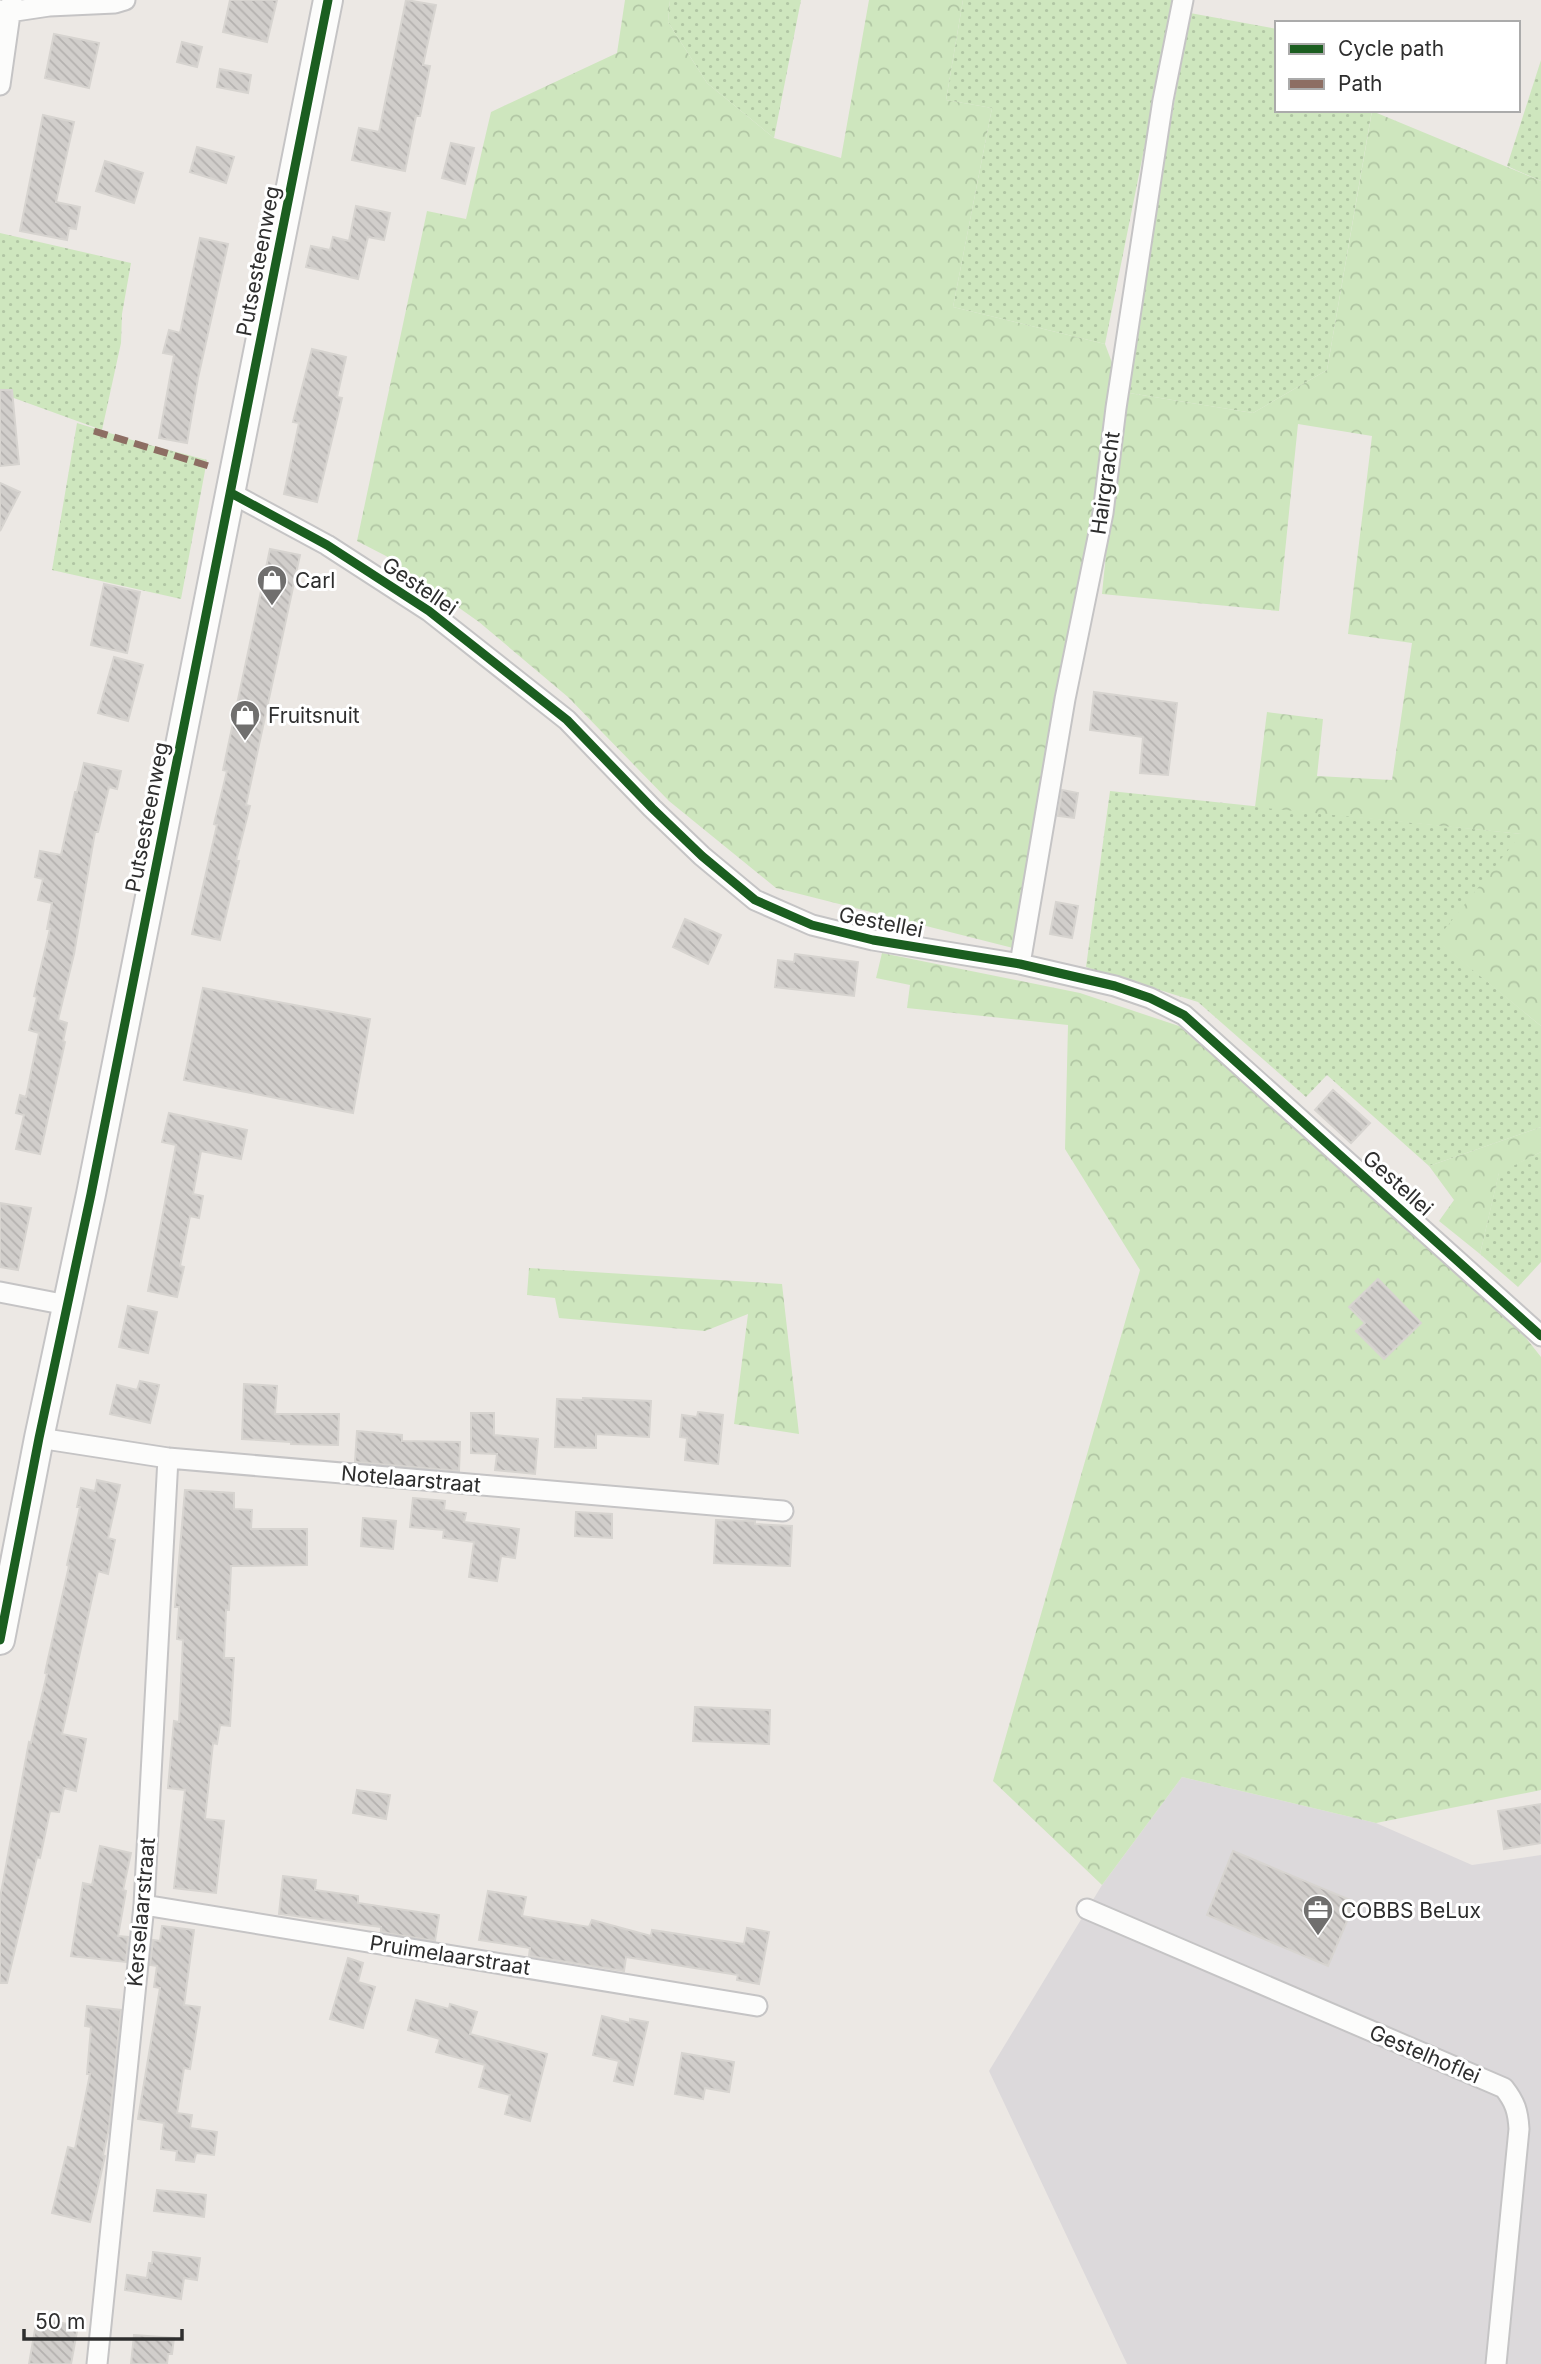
<svg xmlns="http://www.w3.org/2000/svg" width="1541" height="2364" font-family="Inter,sans-serif">
	<style>
		.industrial { fill: #dcd9db }
		.green { fill: url(#green-dots) }
		.forest { fill: url(#forest-crowns) }
		.building { fill: url(#building-back-hatch); stroke: #d7d4d0; stroke-width: 2 }
		.lines { fill: none; stroke-linecap: round; stroke-linejoin: round }
		.street-casing { stroke: #c5c4c5; stroke-width: 23 }
		.secondary-casing { stroke: #c5c4c5; stroke-width: 32 }
		.street { stroke: #fcfcfb; stroke-width: 19 }
		.secondary { stroke: #fcfcfb; stroke-width: 28 }
		.quiet { stroke: #8d6e63; stroke-width: 7; stroke-dasharray: 14 7; stroke-linecap: butt }
		.cycleway-casing { stroke: #fff; stroke-width: 13 }
		.cycleway { stroke: #1b5e20; stroke-width: 9 }
		.labels { text-anchor: middle; dominant-baseline: central; stroke-width: 6; stroke-linejoin: round; paint-order: stroke }
		.street-label { font-size: 21px; fill: #2e2e2e; stroke: #fff }
		.poi-label { font-size: 21px; fill: #2e2e2e; stroke: #fff; text-anchor: start }
	</style>
	<defs>
		<pattern id="green-dots" width="8" height="8" patternUnits="userSpaceOnUse" patternTransform="scale(1.75)"><rect width="8" height="8" fill="#cee6be"/><path d="M2 2h.1M6 6h.1" fill="none" stroke="#b1c6a4" stroke-width="1.8" stroke-linecap="round"/></pattern>
		<pattern id="forest-crowns" width="20" height="18" patternUnits="userSpaceOnUse" patternTransform="scale(1.75)"><rect width="20" height="18" fill="#cee6be"/><path d="M2 6a3 3 0 1 1 6 0M12 15a3 3 0 1 1 6 0" fill="none" stroke="#b1c6a4"/></pattern>
		<pattern id="building-back-hatch" width="6" height="6" patternUnits="userSpaceOnUse" patternTransform="scale(1.75)"><rect width="6" height="6" fill="#d1cecb"/><path d="M-1 5l2 2M0 0l6 6M5-1l2 2" fill="none" stroke="#b4b1af"/></pattern>
	</defs>
	<rect width="100%" height="100%" fill="#ece8e4"/>
	<path class="industrial" d="M1182,1777L1376,1823L1472,1865L1541,1855V2364H1127L989,2071L1102,1885Z"/>
	<path class="green" d="M670,0H801L774,138L707,83L668,22Z
		M963,0H1174L1105,344L953,307L992,108L946,100Z
		M1190,13L1277,29V110H1372L1327,370L1253,413L1123,392Z
		M1541,60V181L1507,166Z
		M0,233L131,263L122,314L121,343L102,430L0,393Z
		M77,423L142,443L207,460L181,599L52,570Z
		M1110,791L1522,834L1437,940L1541,1026V1127L1429,1166L1327,1075L1306,1097L1198,1002L1086,967Z
		M1541,1152V1262L1518,1287L1480,1254L1499,1172Z"/>
	<path class="forest" d="M625,0H670L668,22L707,83L774,138L841,158L869,0H963L946,100L992,108L953,307L1105,344L1123,392L1253,413L1327,370L1372,111L1541,181V1026L1436,940L1521,834L1255,807L1267,712L1323,719L1317,776L1392,780L1412,643L1348,634L1372,436L1298,424L1279,611L1102,594L1121,403L1013,948L776,888L669,801L568,697L479,622L386,556L357,541L427,211L466,219L491,112L617,53Z
		M882,953L1080,993L1179,1026L1418,1233L1526,1338L1541,1357V1790L1376,1823L1182,1777L1102,1885L993,1781L1140,1270L1065,1149L1068,1025L907,1008L910,985L876,978Z
		M1541,1127V1152L1499,1173L1480,1254L1439,1221L1454,1200L1429,1166Z
		M529,1268L782,1284L799,1434L734,1424L748,1314L705,1331L559,1318L555,1298L527,1295Z"/>
	<path class="building" d="M230,0H277L267,42L223,32Z
		M406,0L436,5L423,65L430,66L420,116H416L405,171L352,160L359,128L379,132Z
		M54,34L99,43L89,88L45,78Z
		M182,42L202,47L197,67L177,62Z
		M220,69L251,75L248,93L217,87Z
		M43,115L74,122L56,202L80,207L76,229L69,228L67,240L20,231Z
		M451,143L474,148L465,184L442,178Z
		M197,147L234,157L226,183L190,172Z
		M105,161L143,173L134,203L96,191Z
		M356,206L390,213L384,240L368,237L358,279L306,267L311,246L330,250L333,237L349,241Z
		M200,238L228,244L198,378L187,443L159,438L174,355L163,353L169,330L180,333Z
		M312,349L346,357L337,397L342,398L317,502L284,494L299,423L293,422Z
		M0,390H12L19,464L0,466Z
		M0,483L20,492L0,531Z
		M270,549L300,555L246,805L250,806L236,861H239L220,940L192,934L217,825L214,824L227,771L223,770Z
		M104,584L140,592L127,653L91,645Z
		M114,657L143,665L128,721L98,713Z
		M1094,692L1177,703L1168,775L1140,773L1143,737L1090,730Z
		M84,763L121,771L117,789L109,787L98,832H95L74,954L58,1020L67,1023L63,1041L65,1042L40,1154L16,1149L24,1115L16,1113L20,1095L26,1097L39,1033L29,1030L37,997L34,996L50,929H47L52,903L38,900L43,879L35,877L40,851L61,855L75,792H77Z
		M1062,790L1078,793L1074,818L1058,816Z
		M1056,902L1078,906L1072,938L1050,934Z
		M685,919L721,935L708,964L673,947Z
		M795,954L858,962L854,996L775,987L778,960L794,962Z
		M203,988L370,1019L353,1113L184,1080Z
		M1333,1090L1370,1123L1351,1143L1315,1110Z
		M169,1113L247,1130L241,1159L201,1151L193,1194L203,1196L199,1218L190,1216L180,1266L184,1267L177,1297L148,1291L176,1145L162,1142Z
		M0,1203L31,1208L18,1270L0,1267Z
		M1378,1279L1421,1323L1384,1359L1356,1331L1365,1323L1349,1307Z
		M128,1306L157,1312L148,1353L119,1347Z
		M140,1381L159,1385L150,1423L110,1414L117,1385L137,1390Z
		M244,1384L277,1386L275,1414H339L338,1445L291,1444V1442L242,1439Z
		M583,1398L651,1401L649,1437L596,1434V1448L555,1447L557,1399L583,1400Z
		M698,1412L723,1415L718,1464L685,1460L687,1438L680,1437L682,1415L697,1417Z
		M471,1413H494V1435L538,1439L535,1474L495,1470L497,1454L471,1453Z
		M357,1431L402,1435V1441L460,1442L459,1471L355,1462Z
		M97,1480L120,1485L108,1538L115,1540L108,1574L98,1571L62,1734L86,1739L76,1791L64,1788L59,1812L50,1811L40,1858L37,1857L7,1983H0V1898L29,1742L31,1743L34,1729L47,1674L45,1673L48,1659L69,1566L67,1565L80,1507H77L81,1488L95,1491Z
		M185,1490L234,1493V1509L252,1510L251,1529H307V1565L231,1566L229,1610H226L224,1658H234L230,1726L220,1725L217,1744L213,1743L205,1819L224,1821L216,1893L174,1888L185,1790L168,1788L174,1721L179,1722L183,1640L177,1639L179,1607H175Z
		M413,1498L445,1501L444,1510L466,1513L464,1522L519,1529L515,1558L501,1556L497,1581L469,1577L474,1542L443,1538L444,1530L410,1527Z
		M576,1512L612,1514V1538L575,1536Z
		M363,1518L396,1521L393,1549L361,1546Z
		M716,1520L755,1521V1524L792,1526L790,1566L714,1563Z
		M695,1707L770,1710L769,1744L693,1741Z
		M357,1790L390,1795L386,1819L353,1813Z
		M1541,1804V1843L1504,1849L1498,1811Z
		M100,1846L131,1853L123,1890L126,1891L118,1936L128,1937L126,1962L71,1956L83,1883L92,1885Z
		M1233,1851L1355,1902L1328,1966L1207,1915Z
		M283,1876L316,1880L315,1890L358,1896V1903L439,1915L435,1941L381,1932V1927L279,1914Z
		M488,1891L526,1897L522,1916L589,1927L592,1920L651,1936L652,1930L744,1944L747,1928L769,1932L759,1984L737,1980L738,1975L626,1957L624,1971L529,1956L530,1948L479,1940Z
		M162,1926L194,1930L184,2005L200,2007L190,2069L184,2068L177,2113L192,2115L190,2128L217,2132L214,2155L196,2153L194,2162L176,2160L177,2151L161,2149L164,2123L138,2119L160,1988L154,1987L157,1966L150,1965L153,1940L160,1941Z
		M348,1958L363,1963L358,1982L375,1987L363,2028L330,2019Z
		M416,2000L449,2009L450,2004L477,2012L470,2034L547,2054L530,2121L505,2114L510,2095L479,2087L485,2065L436,2052L440,2039L408,2030Z
		M87,2006L121,2010L109,2128L103,2155L105,2156L90,2222L52,2213L68,2147L75,2149L90,2074H87L91,2027L85,2026Z
		M602,2016L630,2023V2019L648,2022L633,2085L614,2081L619,2061L593,2055Z
		M682,2053L734,2062L729,2092L705,2088L703,2099L675,2094Z
		M157,2190L206,2195L204,2217L154,2211Z
		M153,2252L200,2258L197,2280L184,2278L181,2299L125,2290L127,2275L147,2278L149,2263H152Z
		M37,2318L78,2326L71,2364H29Z
		M134,2335L174,2338L172,2354H168L167,2364H131Z"/>
	<g class="lines">
		<g class="street-casing">
			<path id="street" d="M0,10L9,12L49,6L115,3L125,0
				M0,85L12,0
				M231,493L327,545L429,611L567,720L652,808L702,856L755,900L812,925L873,940L1020,964L1115,986L1150,998L1184,1015L1541,1336
				M1020,964L1065,699L1103,513L1116,408L1163,100L1183,0
				M0,1292L67,1305
				M39,1438L168,1458L783,1511
				M144,1905L757,2006
				M1087,1909L1504,2088C1515,2102 1518,2111 1519,2129L1496,2364
				M97,2364L144,1905L168,1458"/>
		</g>
		<g class="secondary-casing">
			<path id="secondary" d="M0,1640L39,1438L91,1194L328,0"/>
		</g>
		<use href="#street" class="street"/>
		<use href="#secondary" class="secondary"/>
		<path class="quiet" d="M94,431L212,467"/>
		<g class="cycleway-casing">
			<path id="cycleway" d="M231,493L327,545L429,611L567,720L652,808L702,856L755,900L812,925L873,940L1020,964L1115,986L1150,998L1184,1015L1541,1336
				M0,1640L39,1438L91,1194L328,0"/>
		</g>
		<use href="#cycleway" class="cycleway"/>
	</g>
	<defs>
		<g id="shop-pin" transform="scale(1.575)"><path d="M0 17L-7.5 6A9.5 9.5 0 1 1 7.5 6Z" fill="#706f6e" stroke="#fff"/><path d="M-5-2.5h2.3a2.7 3.5 0 0 1 5.4 0H5L5.5 6h-11ZM-1.5-2.5h3a1.5 2.3 0 0 0-3 0Z" fill="#fff"/></g>
		<g id="office-pin" transform="scale(1.575)"><path d="M0 17L-7.5 6A9.5 9.5 0 1 1 7.5 6Z" fill="#706f6e" stroke="#fff"/><path d="M-6-3h4V-5.5h4V-3h4V5H-6ZM-1-4.5V-3h2v-1.5ZM-6 0V1H6V0Z" fill="#fff"/></g>
	</defs>
	<g fill-rule="evenodd">
		<use href="#shop-pin" x="272" y="580"/>
		<use href="#shop-pin" x="245" y="715"/>
		<use href="#office-pin" x="1318" y="1910"/>
	</g>
	<g class="labels">
		<g class="street-label">
			<text transform="translate(258 261) rotate(-79)">Putsesteenweg</text>
			<text transform="translate(1105 483) rotate(-82)">Hairgracht</text>
			<text transform="translate(420 586) rotate(34)">Gestellei</text>
			<text transform="translate(147 817) rotate(-79)">Putsesteenweg</text>
			<text transform="translate(881 922) rotate(11)">Gestellei</text>
			<text transform="translate(1398 1183) rotate(42)">Gestellei</text>
			<text transform="translate(411 1479) rotate(5)">Notelaarstraat</text>
			<text transform="translate(141 1912) rotate(-85)">Kerselaarstraat</text>
			<text transform="translate(450 1955) rotate(9)">Pruimelaarstraat</text>
			<text transform="translate(1425 2054) rotate(23)">Gestelhoflei</text>
		</g>
		<g class="poi-label">
			<text x="295" y="580">Carl</text>
			<text x="268" y="715">Fruitsnuit</text>
			<text x="1341" y="1910">COBBS BeLux</text>
		</g>
	</g>
	<rect x="1275" y="21" width="245" height="91" fill="#ffffff" stroke="#ababab" stroke-width="2"/>
	<rect x="1289" y="44" width="35" height="10" fill="#1b5e20" stroke="#ababab" stroke-width="2"/>
	<text x="1338" y="56" font-size="21" fill="#2e2e2e">Cycle path</text>
	<rect x="1289" y="79" width="35" height="10" fill="#8d6e63" stroke="#ababab" stroke-width="2"/>
	<text x="1338" y="91" font-size="21" fill="#2e2e2e">Path</text>
	<path d="M24 2329v10h158v-10" fill="none" stroke="#2e2e2e" stroke-width="3.5"/>
	<text x="35" y="2329" font-size="21" fill="#2e2e2e" stroke="#ffffff" stroke-width="5" paint-order="stroke">50 m</text>
</svg>
